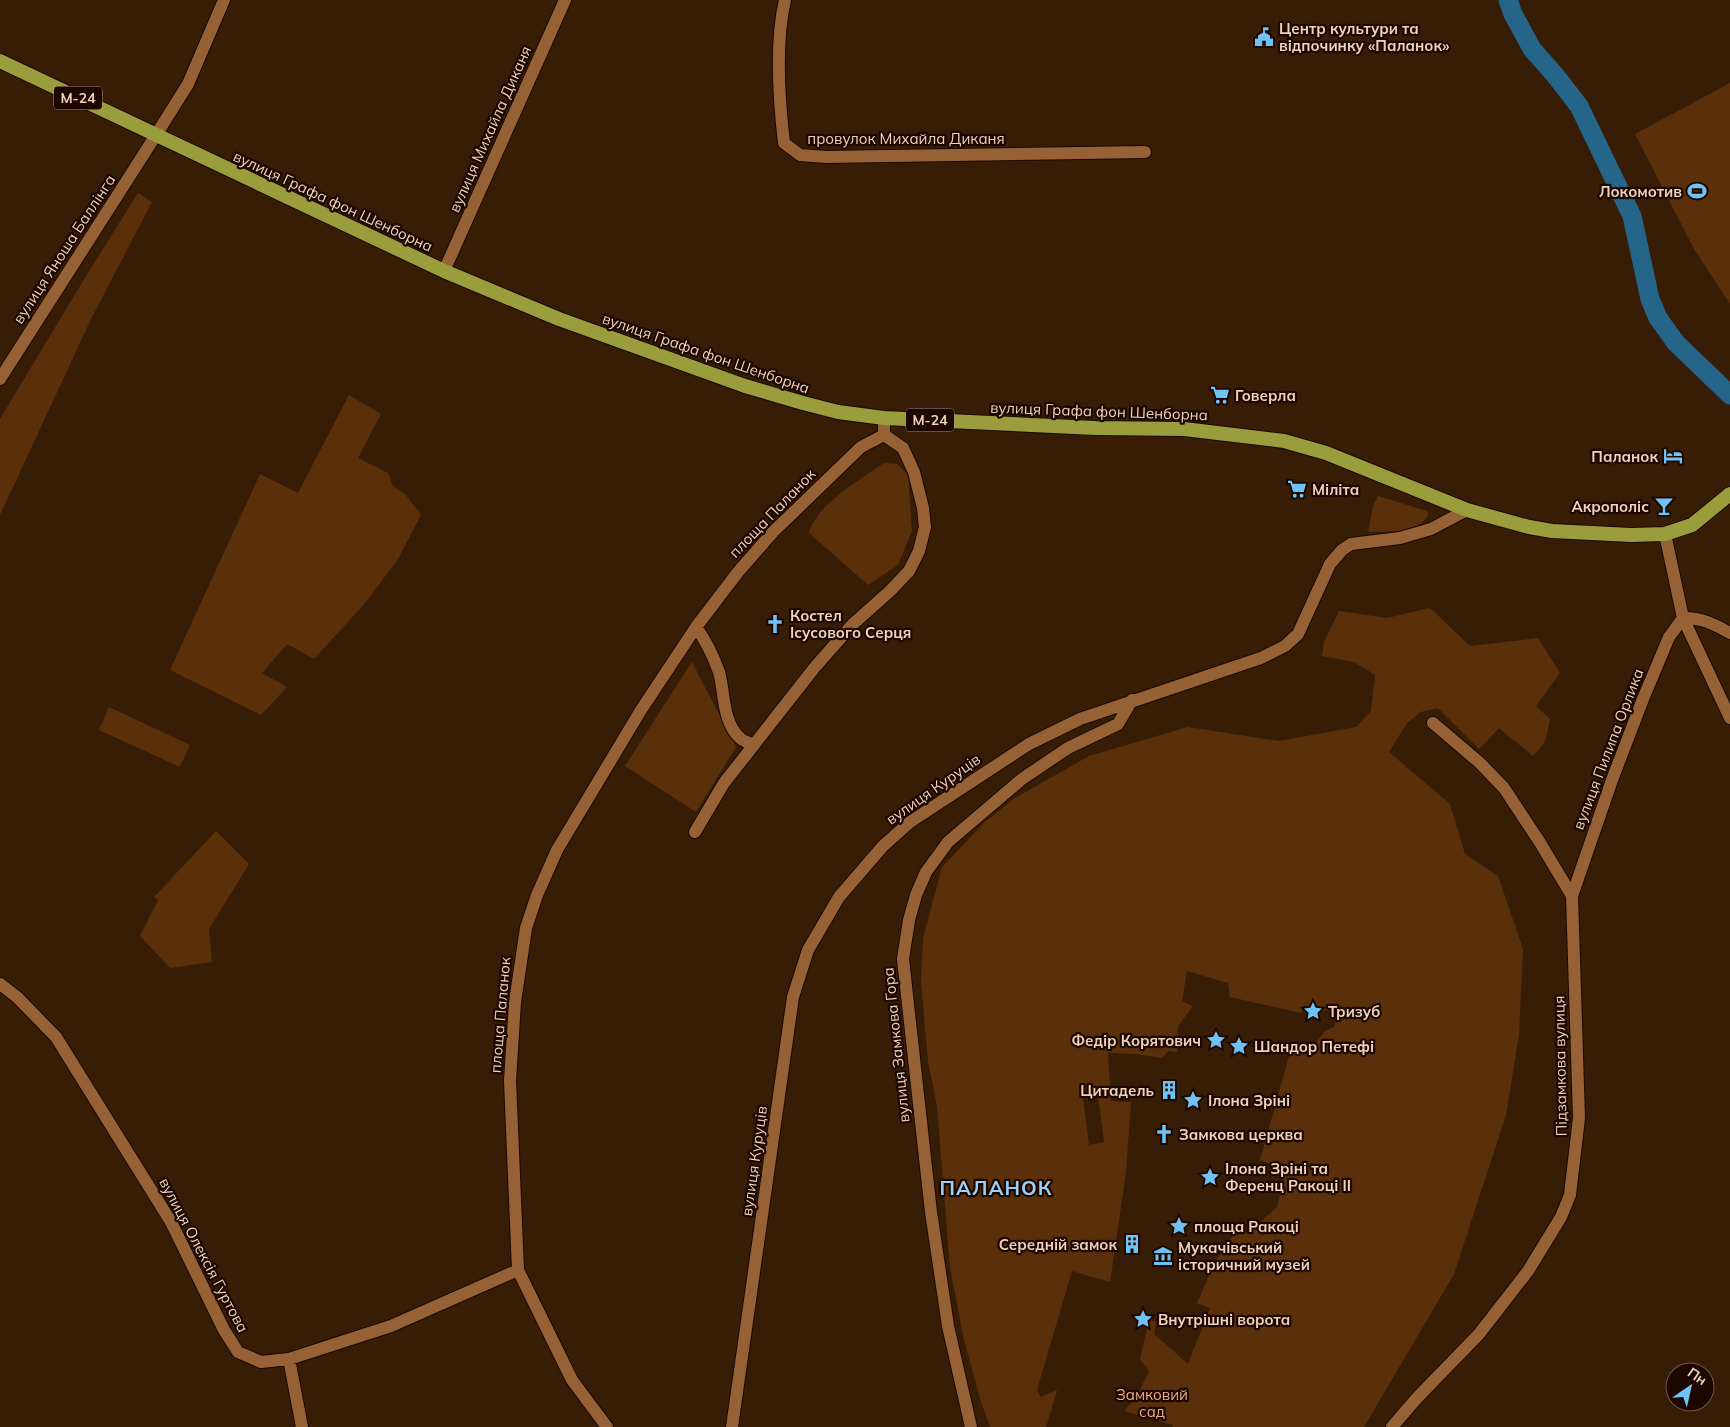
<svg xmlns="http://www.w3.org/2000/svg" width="1730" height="1427" font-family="Mulish,sans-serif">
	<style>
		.green { fill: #5a300b; fill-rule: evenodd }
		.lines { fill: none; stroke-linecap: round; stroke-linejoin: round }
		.canal { stroke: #25658a; stroke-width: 19 }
		.minor-casing { stroke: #190901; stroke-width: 14 }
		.tertiary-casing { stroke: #190901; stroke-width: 14 }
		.trunk-casing { stroke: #190901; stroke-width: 16 }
		.minor { stroke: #976136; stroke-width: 12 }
		.tertiary { stroke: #976136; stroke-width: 12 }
		.trunk { stroke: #9a9d3b; stroke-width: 14 }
		.labels { text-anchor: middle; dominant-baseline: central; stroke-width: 4.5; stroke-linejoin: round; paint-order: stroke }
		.shield { fill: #1c0800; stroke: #b09583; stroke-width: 1 }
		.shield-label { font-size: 14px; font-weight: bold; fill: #f0d1bb }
		.poi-label { font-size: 15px; font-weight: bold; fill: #f0d1bb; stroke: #1c0800; text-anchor: start }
		.street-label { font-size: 15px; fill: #f0d1bb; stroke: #1c0800 }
		.park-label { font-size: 15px; fill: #f2ae7a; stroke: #1c0800 }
		.district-label { font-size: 20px; font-weight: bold; letter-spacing: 1px; fill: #97d1f7; stroke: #1c0800 }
	</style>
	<rect width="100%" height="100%" fill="#381d06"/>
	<path class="green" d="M1730,83V304L1694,249L1635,134Z
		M138,193L152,202L92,317L0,515V419L83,281Z
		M349,395L381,414L358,458L388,473L393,486L405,494L421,515L398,559L366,602L314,659L287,644L262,673L287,687L261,715L170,670L260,474L298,493Z
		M884,463L897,464L908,475L912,531L898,565L868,585L809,533C816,505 861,479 884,463Z
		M1378,496L1427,511L1428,516C1414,535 1390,531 1368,532L1373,506Z
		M1430,608L1470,646L1538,638L1560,673L1536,706L1550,719L1545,742L1533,756L1499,728L1479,749L1438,708L1421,712L1407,723L1389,752L1450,804L1465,854L1498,876L1523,949L1519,1034L1506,1115L1454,1274L1364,1427H1173V1425L1124,1411L1136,1398L1149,1371L1140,1359L1149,1320L1156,1322L1154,1334L1188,1364L1210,1308L1197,1303L1215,1262L1239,1227L1247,1234L1277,1207L1286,1170L1260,1160L1293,1042L1311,1049L1325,1031L1334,1027L1336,1020L1332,1012L1325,1010L1318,1014L1304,1005L1301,1013L1230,997L1228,983L1187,971L1182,1001L1193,1006L1178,1026L1177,1052L1168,1051L1162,1058L1136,1054L1108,1053L1111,1101L1131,1102L1126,1172L1110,1282L1072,1271L1037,1390L1041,1397L1057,1390L1046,1427H990L981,1402L964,1340L950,1268L937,1106L928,1061L921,982L923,938L942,867L984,823L1015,798L1089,756L1188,727L1279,741L1356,727L1371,711L1375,675L1354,662L1322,656L1324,642L1339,611L1387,618ZM1098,1096L1104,1142L1089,1145L1083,1098Z
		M692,662L736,747L696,812L625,766Z
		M109,707L190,745L180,767L99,730Z
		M216,831L249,864L209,929L212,962L170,968L140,936L158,900L154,897Z"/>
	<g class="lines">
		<path class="canal" d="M1508,0L1513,14L1532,49L1555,75L1579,106L1632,216L1650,299L1658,318L1676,343L1730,395"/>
		<g class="minor-casing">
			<path id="minor" d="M785,0C775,42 779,100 784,143L800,155L826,157L1145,152
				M156,135L188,84L224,0
				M444,271L565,0
				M1665,534L1683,618L1730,718
				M1683,618C1702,618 1714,624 1730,633
				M696,627C706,641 713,655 719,672C725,693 722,722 740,738C743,741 749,743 754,745
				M695,832L724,783L815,667L853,624L890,591L909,571L919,551L925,527L923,508L914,472L903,448L884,435
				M1572,896L1612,780L1643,699L1669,637L1683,618
				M0,984L17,997L56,1037L171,1222L224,1330L238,1352L261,1362L289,1359L391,1326L518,1270
				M289,1359L302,1427
				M607,1427L572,1380L518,1270L510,1081L515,1002L526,928L537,895L557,850L641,710L696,627L738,572L773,532L861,447L884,435V418
				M732,1427L793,997L808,950L839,897L883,846L910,822L1029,744L1080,719L1261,658L1285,646L1298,634L1330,564L1342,550L1351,544L1400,538L1431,529L1467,510
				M971,1427L948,1326L931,1212L903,959L909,920L916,895L926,872L948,842L1022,779L1068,748L1118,724L1132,700
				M1392,1427L1416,1399L1479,1334L1528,1271L1561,1217L1570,1195L1579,1118L1572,896L1539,841L1504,788L1480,763L1433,723"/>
		</g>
		<g class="tertiary-casing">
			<path id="tertiary" d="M0,379L156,135"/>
		</g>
		<g class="trunk-casing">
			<path id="trunk" d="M0,61L444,271L559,319L745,386L803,403L838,412L884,418L1095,428L1184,429L1284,441L1326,453L1467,510L1529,527L1552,531L1631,535L1665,534L1692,525L1730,494"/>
		</g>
		<use href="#minor" class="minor"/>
		<use href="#tertiary" class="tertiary"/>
		<use href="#trunk" class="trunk"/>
	</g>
	<defs>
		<g id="civic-bare" transform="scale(1.5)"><path d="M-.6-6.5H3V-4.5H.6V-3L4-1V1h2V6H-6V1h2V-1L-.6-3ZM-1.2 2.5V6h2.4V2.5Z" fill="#70c1f4" stroke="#1c0800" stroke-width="2.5" paint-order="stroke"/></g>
		<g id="stadium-bare" transform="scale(1.5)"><path d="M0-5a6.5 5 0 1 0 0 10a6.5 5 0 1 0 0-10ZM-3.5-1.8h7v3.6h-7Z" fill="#70c1f4" stroke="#1c0800" stroke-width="2.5" paint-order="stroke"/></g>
		<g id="supermarket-bare" transform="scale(1.5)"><path d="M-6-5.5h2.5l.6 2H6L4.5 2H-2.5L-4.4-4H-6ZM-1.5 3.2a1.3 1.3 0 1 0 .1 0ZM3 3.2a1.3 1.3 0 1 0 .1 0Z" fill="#70c1f4" stroke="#1c0800" stroke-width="2.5" paint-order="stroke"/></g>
		<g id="hotel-bare" transform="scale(1.5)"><path d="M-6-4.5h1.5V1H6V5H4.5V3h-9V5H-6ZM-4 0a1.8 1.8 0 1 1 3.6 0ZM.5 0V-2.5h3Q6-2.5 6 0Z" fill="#70c1f4" stroke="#1c0800" stroke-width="2.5" paint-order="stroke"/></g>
		<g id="bar-bare" transform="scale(1.5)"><path d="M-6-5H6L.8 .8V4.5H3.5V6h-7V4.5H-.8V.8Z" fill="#70c1f4" stroke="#1c0800" stroke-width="2.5" paint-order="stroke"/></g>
		<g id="church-bare" transform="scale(1.5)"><path d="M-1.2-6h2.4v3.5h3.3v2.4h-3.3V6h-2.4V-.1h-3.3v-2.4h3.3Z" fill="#70c1f4" stroke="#1c0800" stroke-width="2.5" paint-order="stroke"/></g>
		<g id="sight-bare" transform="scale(1.5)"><path d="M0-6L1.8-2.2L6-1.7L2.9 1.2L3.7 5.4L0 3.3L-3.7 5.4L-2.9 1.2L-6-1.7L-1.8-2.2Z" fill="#70c1f4" stroke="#1c0800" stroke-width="2.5" paint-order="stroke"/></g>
		<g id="building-bare" transform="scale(1.5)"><path d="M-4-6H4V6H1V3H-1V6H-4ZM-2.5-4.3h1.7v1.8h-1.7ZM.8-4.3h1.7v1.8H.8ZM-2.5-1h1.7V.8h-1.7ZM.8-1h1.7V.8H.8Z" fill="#70c1f4" stroke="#1c0800" stroke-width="2.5" paint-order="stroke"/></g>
		<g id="museum-bare" transform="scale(1.5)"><path d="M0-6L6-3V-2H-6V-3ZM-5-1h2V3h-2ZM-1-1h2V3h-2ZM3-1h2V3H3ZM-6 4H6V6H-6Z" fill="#70c1f4" stroke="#1c0800" stroke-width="2.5" paint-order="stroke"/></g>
	</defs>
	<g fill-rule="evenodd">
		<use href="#civic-bare" x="1264" y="37"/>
		<use href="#stadium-bare" x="1697" y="191"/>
		<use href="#supermarket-bare" x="1220" y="395"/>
		<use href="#hotel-bare" x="1673" y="456"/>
		<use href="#supermarket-bare" x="1297" y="489"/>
		<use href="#bar-bare" x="1664" y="506"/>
		<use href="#church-bare" x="775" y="624"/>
		<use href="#sight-bare" x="1313" y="1011"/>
		<use href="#sight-bare" x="1216" y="1040"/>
		<use href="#sight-bare" x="1239" y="1046"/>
		<use href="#building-bare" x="1169" y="1090"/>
		<use href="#sight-bare" x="1193" y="1100"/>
		<use href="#church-bare" x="1164" y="1134"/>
		<use href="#sight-bare" x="1210" y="1177"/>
		<use href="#sight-bare" x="1179" y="1226"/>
		<use href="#building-bare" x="1132" y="1244"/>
		<use href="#museum-bare" x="1163" y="1256"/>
		<use href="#sight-bare" x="1143" y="1319"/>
	</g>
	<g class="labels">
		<g class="shield">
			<rect x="54" y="86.5" width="48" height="23" rx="4"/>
			<rect x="906" y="408.5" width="48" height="23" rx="4"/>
		</g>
		<g class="shield-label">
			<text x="78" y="98">М-24</text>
			<text x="930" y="420">М-24</text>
		</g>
		<g class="poi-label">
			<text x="1279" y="28">Центр культури та<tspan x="1279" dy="17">відпочинку «Паланок»</tspan></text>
			<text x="1682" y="191" text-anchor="end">Локомотив</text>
			<text x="1235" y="395">Говерла</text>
			<text x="1658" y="456" text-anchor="end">Паланок</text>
			<text x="1312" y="489">Міліта</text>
			<text x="1649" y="506" text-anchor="end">Акрополіс</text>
			<text x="790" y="615">Костел<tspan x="790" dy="17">Ісусового Серця</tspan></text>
			<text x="1328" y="1011">Тризуб</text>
			<text x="1201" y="1040" text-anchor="end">Федір Корятович</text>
			<text x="1254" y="1046">Шандор Петефі</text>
			<text x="1154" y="1090" text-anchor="end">Цитадель</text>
			<text x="1208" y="1100">Ілона Зріні</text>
			<text x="1179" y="1134">Замкова церква</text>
			<text x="1225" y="1168">Ілона Зріні та<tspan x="1225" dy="17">Ференц Ракоці II</tspan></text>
			<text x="1194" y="1226">площа Ракоці</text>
			<text x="1117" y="1244" text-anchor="end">Середній замок</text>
			<text x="1178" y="1247">Мукачівський<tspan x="1178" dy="17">історичний музей</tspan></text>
			<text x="1158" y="1319">Внутрішні ворота</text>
		</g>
		<g class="street-label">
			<text transform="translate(490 129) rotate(-66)">вулиця Михайла Диканя</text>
			<text x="906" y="138">провулок Михайла Диканя</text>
			<text transform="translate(333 201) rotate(25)">вулиця Графа фон Шенборна</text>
			<text transform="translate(64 249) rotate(-57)">вулиця Яноша Баллінга</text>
			<text transform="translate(706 353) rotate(19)">вулиця Графа фон Шенборна</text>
			<text transform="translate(1099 411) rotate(2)">вулиця Графа фон Шенборна</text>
			<text transform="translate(772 513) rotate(-46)">площа Паланок</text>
			<text transform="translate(1608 749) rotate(-69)">вулиця Пилипа Орлика</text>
			<text transform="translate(933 789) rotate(-35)">вулиця Куруців</text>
			<text transform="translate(500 1015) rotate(-85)">площа Паланок</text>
			<text transform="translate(896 1045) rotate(-96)">вулиця Замкова Гора</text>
			<text transform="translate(1560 1066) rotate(-91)">Підзамкова вулиця</text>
			<text transform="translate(754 1161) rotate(-82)">вулиця Куруців</text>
			<text transform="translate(204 1255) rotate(62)">вулиця Олексія Гуртова</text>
		</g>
		<g class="park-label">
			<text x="1152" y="1394">Замковий<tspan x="1152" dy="17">сад</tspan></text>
		</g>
		<g class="district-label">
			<text x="996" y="1187">ПАЛАНОК</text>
		</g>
	</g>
	<g transform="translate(1690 1387) rotate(34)"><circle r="24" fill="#1c0800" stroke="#71584b"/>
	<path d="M0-4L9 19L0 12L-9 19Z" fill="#70c1f4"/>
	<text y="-8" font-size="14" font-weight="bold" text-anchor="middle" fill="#f0d1bb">Пн</text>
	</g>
</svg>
